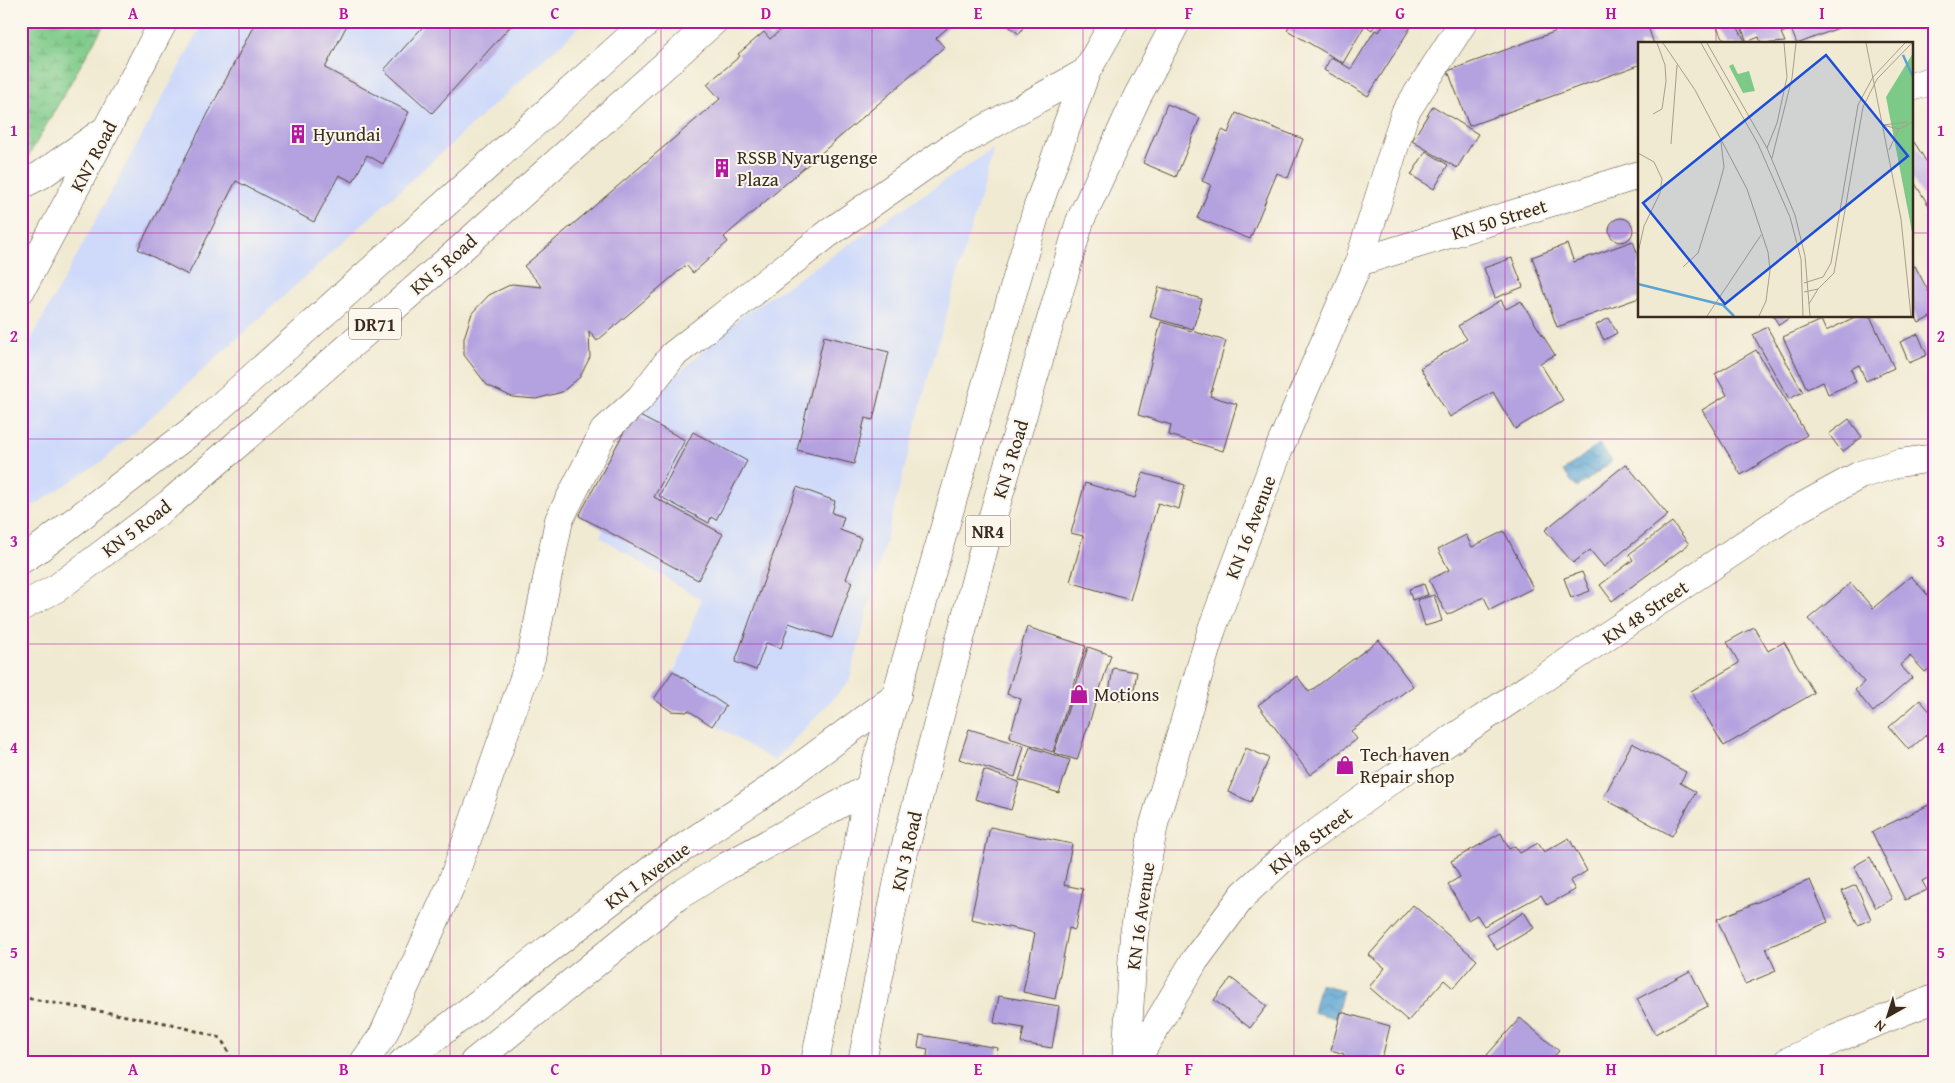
<svg xmlns="http://www.w3.org/2000/svg" width="1955" height="1083" font-family="'Gentium Book Plus',serif">
	<style>
		.built { fill: #cfdafa }
		.wetland { fill: url(#wetland-marsh); stroke: #5c7a53 }
		.water { fill: url(#water-waves); stroke: #4b6778 }
		.building { fill: #b4a1df }
		.lines { fill: none; stroke-linecap: round; stroke-linejoin: round }
		.minor-casing { stroke: #564739; stroke-width: 29 }
		.major-casing { stroke: #564739; stroke-width: 29 }
		.highway-casing { stroke: #564739; stroke-width: 29 }
		.path { stroke: #564739; stroke-width: 3; stroke-dasharray: 4 4; stroke-linecap: butt }
		.minor { stroke: #fff; stroke-width: 28 }
		.major { stroke: #fff; stroke-width: 28 }
		.highway { stroke: #fff; stroke-width: 28 }
		.grid { fill: none; stroke: #b5179e; stroke-width: 1; stroke-opacity: 0.55 }
		.labels { text-anchor: middle; dominant-baseline: central; stroke-width: 4; stroke-linejoin: round; paint-order: stroke }
		.shield { fill: #fbf7ec; stroke: #75685c; stroke-width: 1 }
		.shield-label { font-size: 18px; font-weight: bold; fill: #3b2a1e }
		.poi-label { font-size: 19px; fill: #3b2a1e; stroke: #fbf7ec; text-anchor: start }
		.street-label { font-size: 19px; fill: #3b2a1e; stroke: #fbf7ec }
		.inset-river { fill: none; stroke: #5ba4d2; stroke-width: 2.5 }
		.inset-road { fill: none; stroke: #a89d8a; stroke-width: 1 }
		.view { fill: #1d4ed8; fill-opacity: 0.15; stroke: #1d4ed8; stroke-width: 2.5 }
		.inset-edge { fill: none; stroke: #3b2a1e; stroke-width: 2.5 }
		.neatline { fill: none; stroke: #b5179e; stroke-width: 2 }
		.grid-label { font-size: 16px; text-anchor: middle; font-weight: bold; fill: #b5179e }
	</style>
	<defs>
		<pattern id="wetland-marsh" width="20" height="14" patternUnits="userSpaceOnUse" patternTransform="scale(1.25)"><rect width="20" height="14" fill="#7dca88"/><path d="M1 5h8M5 5V1M11 12h8M15 12V8" fill="none" stroke="#68a46f"/></pattern>
		<pattern id="water-waves" width="16" height="10" patternUnits="userSpaceOnUse" patternTransform="scale(1.25)"><rect width="16" height="10" fill="#5ba4d2"/><path d="M0 5q4-4 8 0t8 0" fill="none" stroke="#4c86aa"/></pattern>
	</defs>
	<rect width="100%" height="100%" fill="#fbf7ec"/>
	<filter id="ink" filterUnits="userSpaceOnUse"><feTurbulence type="fractalNoise" baseFrequency=".02" numOctaves="2"/><feDisplacementMap in="SourceGraphic" scale="10" xChannelSelector="R" yChannelSelector="G"/><feConvolveMatrix kernelMatrix="1 2 1 2 8 2 1 2 1" color-interpolation-filters="sRGB"/></filter>
	<filter id="wash" filterUnits="userSpaceOnUse"><feTurbulence type="fractalNoise" baseFrequency=".0096" numOctaves="4" result="noise"/><feDisplacementMap in="SourceGraphic" scale="20" xChannelSelector="R" yChannelSelector="G"/><feGaussianBlur stdDeviation="1.12" result="paint"/><feColorMatrix in="noise" values="0 0 0 0 0 0 0 0 0 0 0 0 0 0 0 0 0 1.4 0 .05"/><feComposite in="paint" operator="in"/></filter>
	<g filter="url(#wash)">
		<rect width="100%" height="100%" fill="#f1ead2"/>
		<path class="built" d="M204,21H586L104,460L21,514V358Z
			M994,148L926,386L849,682L774,761L666,695L701,600L600,537L647,401L743,315Z"/>
		<path class="wetland" d="M21,21H106L21,169Z"/>
		<path class="water" d="M1599,444L1612,461L1577,488L1563,471Z
			M1320,984L1343,990L1336,1018L1313,1012Z"/>
		<g id="blocks">
			<path class="building" d="M256,21H349L325,68L409,112L383,164L367,155L353,182L339,175L314,222L236,181L188,275L138,249Z
				M428,21H515L432,113L384,70Z
				M791,21H955L936,38L944,47L724,237L728,242L693,273L686,265L597,341L589,331L590,357L580,377L562,392L536,399L512,397L487,385L464,355V338L472,313L489,295L512,284L542,287L524,266L720,99L707,84L740,56L738,54L764,32L770,39Z
				M1002,21H1027L1019,34Z
				M1292,21H1377L1372,30L1365,25L1343,63L1287,30Z
				M1386,21L1414,22L1368,96L1324,70L1331,57L1351,69L1375,30L1379,32Z
				M1562,21H1646L1654,44H1639V65L1469,126L1448,71L1565,28Z
				M1713,21H1734L1747,44H1727Z
				M1739,21H1839L1841,27L1797,44L1791,29L1781,33L1785,42L1761,44L1759,37L1747,42Z
				M1167,104L1200,118L1176,177L1143,163Z
				M1433,106L1478,134L1457,168L1412,141Z
				M1236,113L1303,139L1288,178L1277,173L1250,239L1197,218L1211,185L1202,181L1222,130L1228,133Z
				M1914,142L1928,164L1934,161V214L1911,177V144Z
				M1426,151L1448,165L1434,189L1411,175Z
				M1609 230a12 12 0 1 1 24 0a12 12 0 1 1-24 0Z
				M1633,241L1639,259V298L1557,327L1532,257L1567,244L1574,262Z
				M1512,258L1523,287L1495,298L1484,268Z
				M1915,266L1934,302V315L1919,323L1911,308V268Z
				M1159,287L1202,299L1193,329L1150,317Z
				M1501,300L1506,309L1521,301L1555,355L1540,363L1563,400L1515,429L1493,392L1450,417L1420,368L1467,339L1458,326Z
				M1773,316H1792L1779,325Z
				M1857,316H1870L1894,368L1866,381L1859,365L1851,369L1856,382L1828,394L1823,382L1807,389L1783,337L1821,320L1826,331Z
				M1609,318L1617,333L1604,340L1596,325Z
				M1161,322L1226,341L1210,396L1237,404L1223,451L1169,435L1171,425L1138,415Z
				M1767,327L1803,392L1789,399L1753,335Z
				M1918,334L1927,355L1909,363L1900,342Z
				M824,336L889,352L873,420L865,418L854,464L797,450Z
				M1756,350L1807,435L1741,475L1702,410L1727,395L1715,374Z
				M634,413L685,440L654,497L723,534L698,580L579,516Z
				M1849,419L1862,437L1842,452L1829,434Z
				M693,432L747,461L716,520L711,517L709,523L659,496Z
				M1626,464L1668,515L1604,567L1590,550L1573,563L1545,530Z
				M1143,473L1185,485L1179,509L1158,503L1130,600L1070,582L1083,536L1071,533L1085,483L1135,498Z
				M797,487L835,501L832,513L844,517L840,530L861,538L846,579L852,582L832,638L789,623L781,648L766,643L756,670L735,662Z
				M1672,522L1689,544L1612,601L1600,585L1633,560L1629,554Z
				M1504,531L1533,588L1490,610L1484,597L1447,615L1429,580L1449,570L1438,549L1466,535L1472,547Z
				M1582,572L1590,591L1571,598L1564,578Z
				M1911,576L1934,602V665L1925,672L1910,656L1900,665L1912,678L1873,712L1855,690L1864,682L1808,619L1851,583L1873,608Z
				M1424,584L1428,595L1412,600L1409,589Z
				M1434,595L1442,621L1425,626L1417,600Z
				M1027,627L1086,646L1053,752L1009,738L1021,699L1007,694Z
				M1754,627L1768,651L1784,642L1814,693L1724,746L1691,691L1739,663L1727,642Z
				M1379,640L1413,686L1351,731L1357,739L1310,775L1258,705L1297,676L1309,692Z
				M1088,647L1111,655L1077,760L1054,753Z
				M1113,668L1137,672L1132,701L1108,698Z
				M673,671L726,706L712,726L688,710L687,712L671,711L654,699Z
				M1920,700L1934,716V728L1909,750L1889,727Z
				M969,729L1024,746L1015,777L959,759Z
				M1632,743L1686,772L1680,783L1696,792L1672,836L1603,798Z
				M1030,747L1070,760L1059,793L1019,780Z
				M1246,748L1269,758L1251,802L1228,792Z
				M984,770L1019,782L1011,810L975,799Z
				M1931,804L1934,810V875L1922,881L1927,890L1905,900L1872,832Z
				M990,827L1072,844L1064,885L1083,889L1075,930L1069,928L1055,999L1023,992L1035,933L971,919Z
				M1501,833L1509,849L1515,846L1520,853L1538,843L1544,852L1569,838L1587,871L1570,881L1575,890L1547,905L1541,895L1484,926L1477,915L1468,920L1448,884L1460,877L1451,861Z
				M1870,857L1892,899L1876,908L1854,866Z
				M1810,880L1828,922L1766,948L1776,971L1745,984L1717,919Z
				M1856,885L1871,919L1858,925L1842,891Z
				M1413,905L1477,960L1453,988L1444,980L1408,1021L1369,987L1385,968L1369,955Z
				M1524,912L1534,928L1497,950L1487,935Z
				M1690,971L1708,1006L1655,1034L1637,999Z
				M1231,978L1267,1006L1250,1028L1214,1000Z
				M999,996L1059,1006L1052,1048L1021,1043L1024,1028L994,1023Z
				M1341,1012L1390,1026L1381,1062H1342L1344,1054L1331,1050Z
				M1520,1018L1559,1051L1549,1062H1495L1487,1055Z
				M920,1035L998,1048L996,1062H926L928,1049L918,1047Z"/>
		</g>
	</g>
	<g filter="url(#ink)">
		<use href="#blocks" fill-opacity="0" stroke="#564739" stroke-width="1"/>
		<g class="lines">
			<g class="minor-casing">
				<path id="minor" d="M1911,87L1934,80
					M1359,262L1639,175
					M364,1062L383,1035L451,885L531,658L559,520L604,431L640,398L673,355L829,233L949,149L1086,72
					M403,1062L656,866L770,789L897,695
					M474,1062L678,896L727,866L869,788
					M1126,1062L1134,934L1154,824L1212,629L1279,449L1359,262L1405,113L1464,21
					M1135,1062L1195,960L1244,894L1290,852L1395,777L1796,510L1860,475L1899,463L1934,458"/>
			</g>
			<g class="major-casing">
				<path id="major" d="M21,185L41,175L104,131
					M21,290L164,21
					M21,560L37,550L202,423L648,21
					M21,607L57,588L170,503L455,254L714,21
					M1787,1062L1835,1039L1934,999"/>
			</g>
			<g class="highway-casing">
				<path id="highway" d="M815,1062L869,788L1037,209L1086,72L1115,21
					M862,1062L902,860L987,536L1080,221L1137,97L1177,21"/>
			</g>
			<path class="path" d="M21,997L171,1024L221,1038L233,1062"/>
			<use href="#minor" class="minor"/>
			<use href="#major" class="major"/>
			<use href="#highway" class="highway"/>
		</g>
	</g>
	<path class="grid" d="M239,21V1062M450,21V1062M661,21V1062M872,21V1062M1083,21V1062M1294,21V1062M1505,21V1062M1716,21V44M21,233H1639M1911,233H1934M1716,316V1062M21,439H1934M21,644H1934M21,850H1934"/>
	<defs>
		<g id="building-bare" transform="scale(1.5)"><path d="M-4-6H4V6H1V3H-1V6H-4ZM-2.5-4.3h1.7v1.8h-1.7ZM.8-4.3h1.7v1.8H.8ZM-2.5-1h1.7V.8h-1.7ZM.8-1h1.7V.8H.8Z" fill="#b5179e" stroke="#fbf7ec" stroke-width="2.5" paint-order="stroke"/></g>
		<g id="shop-bare" transform="scale(1.5)"><path d="M-5-2.5h2.3a2.7 3.5 0 0 1 5.4 0H5L5.5 6h-11ZM-1.5-2.5h3a1.5 2.3 0 0 0-3 0Z" fill="#b5179e" stroke="#fbf7ec" stroke-width="2.5" paint-order="stroke"/></g>
	</defs>
	<g fill-rule="evenodd">
		<use href="#building-bare" x="298" y="134"/>
		<use href="#building-bare" x="722" y="168"/>
		<use href="#shop-bare" x="1079" y="694"/>
		<use href="#shop-bare" x="1345" y="765"/>
	</g>
	<g class="labels">
		<g class="shield">
			<rect x="349" y="308.5" width="52" height="31" rx="4"/>
			<rect x="965.5" y="515.5" width="45" height="31" rx="4"/>
		</g>
		<g class="shield-label">
			<text x="375" y="324">DR71</text>
			<text x="988" y="531">NR4</text>
		</g>
		<g class="poi-label">
			<text x="313" y="134">Hyundai</text>
			<text x="737" y="157">RSSB Nyarugenge<tspan x="737" dy="22">Plaza</tspan></text>
			<text x="1094" y="694">Motions</text>
			<text x="1360" y="754">Tech haven<tspan x="1360" dy="22">Repair shop</tspan></text>
		</g>
		<g class="street-label">
			<text transform="translate(93 156) rotate(-62)">KN7 Road</text>
			<text transform="translate(1499 219) rotate(-17)">KN 50 Street</text>
			<text transform="translate(443 264) rotate(-41)">KN 5 Road</text>
			<text transform="translate(1010 459) rotate(-73)">KN 3 Road</text>
			<text transform="translate(1250 527) rotate(-69)">KN 16 Avenue</text>
			<text transform="translate(136 528) rotate(-37)">KN 5 Road</text>
			<text transform="translate(1645 612) rotate(-34)">KN 48 Street</text>
			<text transform="translate(1310 840) rotate(-37)">KN 48 Street</text>
			<text transform="translate(906 851) rotate(-77)">KN 3 Road</text>
			<text transform="translate(647 875) rotate(-36)">KN 1 Avenue</text>
			<text transform="translate(1140 916) rotate(-82)">KN 16 Avenue</text>
		</g>
	</g>
	<g transform="translate(1638 42)">
		<rect width="275" height="275" fill="#f1ead2"/>
		<path d="M95,22L100,32L111,29L117,49L105,51L91,24Z" fill="#7dca88"/>
		<path d="M275,11V195L248,55Z" fill="#7dca88"/>
		<path class="inset-river" d="M265,13L275,35M0,242L85,263L96,274"/>
		<path class="inset-road" d="M25,1L57,48L109,147L130,210L132,228L128,259L121,274M63,1L120,102L152,175L163,217L165,274M69,1L129,106L157,173L167,214L172,274M228,1L263,177L273,274M15,72L24,67L28,39L27,23L19,1M245,83L261,87L275,80M245,83L270,80M33,102L39,23M129,106L139,81L149,35L146,1M251,108L261,87M0,111L16,120L24,137L22,151L6,184L0,211M134,116L154,36L158,1M45,225L60,211L80,147L86,125L83,100M166,241L185,235L193,221L220,63L235,35L267,1M166,250L180,247L196,231L225,65L239,37L274,1M171,262L180,247M69,274L123,193"/>
		<path class="view" d="M188,13L270,114L87,262L5,161Z"/>
		<rect width="275" height="275" class="inset-edge"/>
	</g>
	<rect width="1955" height="1083" fill="none" stroke="#fbf7ec" stroke-width="55"/>
	<g transform="translate(1888 1016) rotate(219)" stroke="#fbf7ec" stroke-width="4" paint-order="stroke">
	<path d="M0-4L9 19L0 12L-9 19Z" fill="#3b2a1e"/>
	<text y="-8" font-size="14" font-weight="bold" text-anchor="middle" fill="#3b2a1e">N</text>
	</g>
	<rect x="28" y="28" width="1900" height="1028" class="neatline"/>
	<g class="grid-label">
		<text x="133" y="19">A</text>
		<text x="344" y="19">B</text>
		<text x="555" y="19">C</text>
		<text x="766" y="19">D</text>
		<text x="978" y="19">E</text>
		<text x="1189" y="19">F</text>
		<text x="1400" y="19">G</text>
		<text x="1611" y="19">H</text>
		<text x="1822" y="19">I</text>
		<text x="14" y="136">1</text>
		<text x="1941" y="136">1</text>
		<text x="14" y="342">2</text>
		<text x="1941" y="342">2</text>
		<text x="14" y="547">3</text>
		<text x="1941" y="547">3</text>
		<text x="14" y="753">4</text>
		<text x="1941" y="753">4</text>
		<text x="14" y="958">5</text>
		<text x="1941" y="958">5</text>
		<text x="133" y="1075">A</text>
		<text x="344" y="1075">B</text>
		<text x="555" y="1075">C</text>
		<text x="766" y="1075">D</text>
		<text x="978" y="1075">E</text>
		<text x="1189" y="1075">F</text>
		<text x="1400" y="1075">G</text>
		<text x="1611" y="1075">H</text>
		<text x="1822" y="1075">I</text>
	</g>
</svg>
